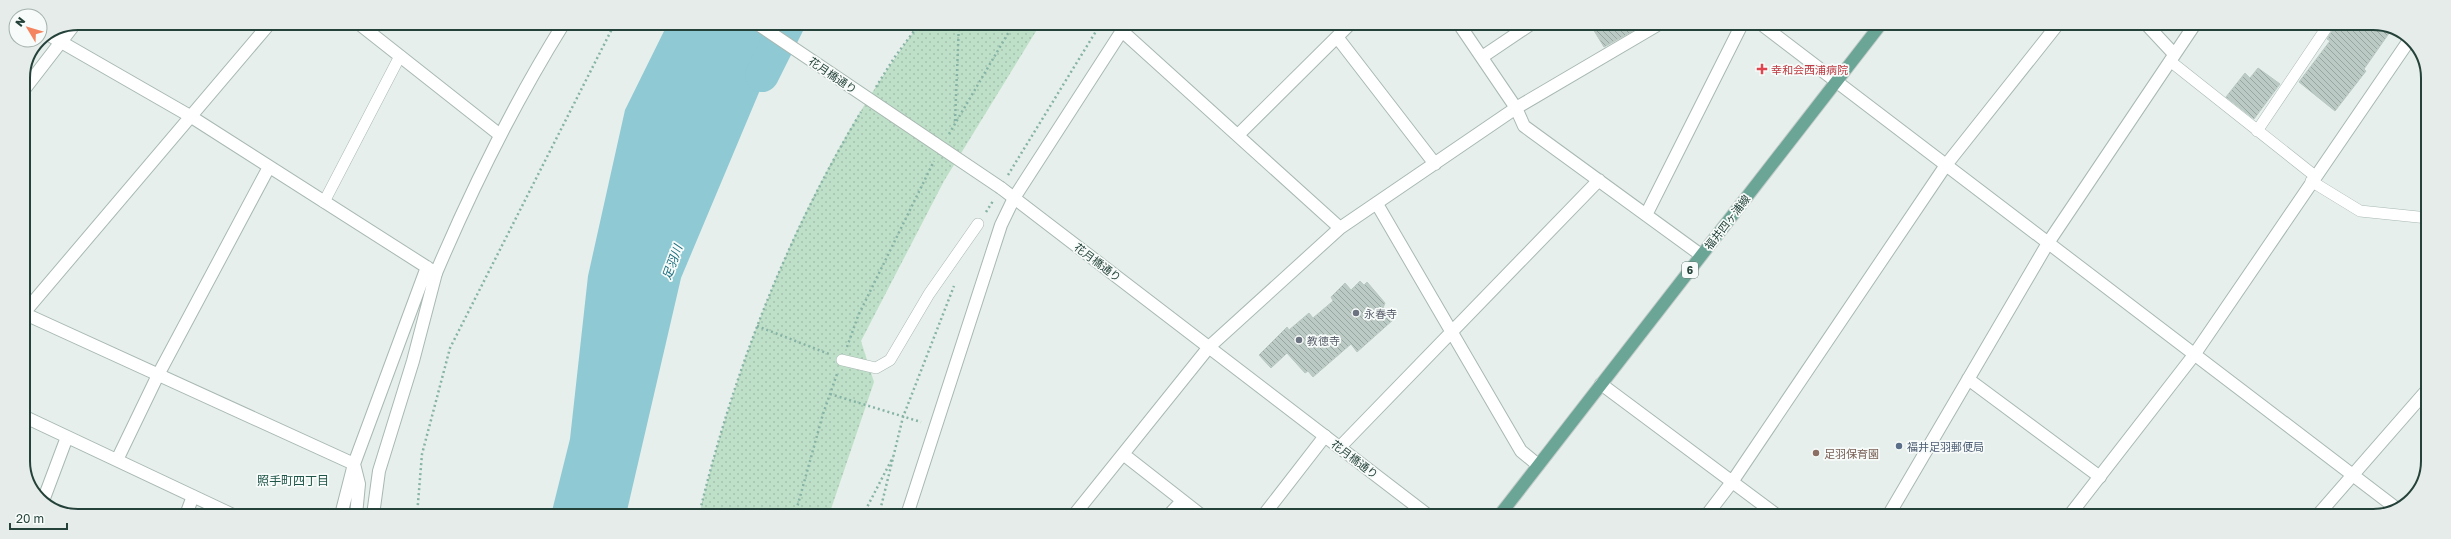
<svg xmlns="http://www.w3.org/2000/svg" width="2451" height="539" font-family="'Golos Text','Noto Sans JP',sans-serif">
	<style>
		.green { fill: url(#green-dots) }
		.water { fill: #8ec9d4 }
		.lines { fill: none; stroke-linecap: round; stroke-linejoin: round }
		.river { stroke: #8ec9d4; stroke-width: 34 }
		.building { fill: url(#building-back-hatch); stroke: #b8c9c2 }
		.service-casing { stroke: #a8b8b2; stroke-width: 12 }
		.minor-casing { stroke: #a8b8b2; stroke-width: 14 }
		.tertiary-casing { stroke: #a8b8b2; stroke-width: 14 }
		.primary-casing { stroke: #c2cac8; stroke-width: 14 }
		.path { stroke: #86b3a5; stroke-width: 2.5; stroke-dasharray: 2 3; stroke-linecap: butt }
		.service { stroke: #fff; stroke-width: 11 }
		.minor { stroke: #fff; stroke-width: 12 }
		.tertiary { stroke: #fff; stroke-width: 12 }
		.primary { stroke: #6aa596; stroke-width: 12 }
		.tertiary-bridge-casing { stroke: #a8b8b2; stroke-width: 14; stroke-linecap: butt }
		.tertiary-bridge { stroke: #fff; stroke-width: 12 }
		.health-dot { fill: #e0444e; stroke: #f7fbf9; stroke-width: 1.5 }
		.worship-dot { fill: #6b7280; stroke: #f7fbf9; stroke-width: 1.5 }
		.service-dot { fill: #5c6f8a; stroke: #f7fbf9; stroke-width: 1.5 }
		.education-dot { fill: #8d6e63; stroke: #f7fbf9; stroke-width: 1.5 }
		.labels { text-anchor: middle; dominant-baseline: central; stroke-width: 3.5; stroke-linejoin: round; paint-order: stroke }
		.shield { fill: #f7fbf9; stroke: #637a73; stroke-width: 1 }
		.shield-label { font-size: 10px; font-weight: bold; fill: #24423a }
		.health-label { font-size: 11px; fill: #be3a42; stroke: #f7fbf9; text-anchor: start }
		.street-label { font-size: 11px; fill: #24423a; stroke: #f7fbf9 }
		.worship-label { font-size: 11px; fill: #5b616d; stroke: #f7fbf9; text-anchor: start }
		.service-label { font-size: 11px; fill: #4e5e75; stroke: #f7fbf9; text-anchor: start }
		.education-label { font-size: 11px; fill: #785e54; stroke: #f7fbf9; text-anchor: start }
		.water-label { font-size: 12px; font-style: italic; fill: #1c6f80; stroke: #f7fbf9 }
		.neighbourhood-label { font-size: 12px; fill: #1f5548; stroke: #f7fbf9 }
		.rim { fill: none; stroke: #24423a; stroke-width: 2 }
	</style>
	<defs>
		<pattern id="green-dots" width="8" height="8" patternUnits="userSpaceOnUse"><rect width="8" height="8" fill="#bfe0c8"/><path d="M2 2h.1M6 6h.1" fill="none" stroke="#a4c1ad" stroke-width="1.8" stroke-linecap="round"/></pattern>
		<pattern id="building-back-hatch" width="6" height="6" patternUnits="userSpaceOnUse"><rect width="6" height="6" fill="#bbcac4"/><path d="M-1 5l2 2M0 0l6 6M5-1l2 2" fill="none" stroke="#98a6a0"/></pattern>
	</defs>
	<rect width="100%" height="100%" fill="#e6efeb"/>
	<path class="green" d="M920,23H1041L944,181L861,341L874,382L829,515H699C741,341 812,168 920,23Z"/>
	<path class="water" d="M668,23H756L781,40L681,278L626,515H551L570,439L588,276L625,110Z"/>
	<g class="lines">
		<path class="river" d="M762,75L788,23"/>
	</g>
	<path class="building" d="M1590,24H1645L1604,47Z
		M2337,24H2384L2392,29L2364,69L2366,71L2335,111L2299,82L2330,41L2327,39Z
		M2258,68L2280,84L2254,119L2226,97L2245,73L2250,78Z
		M1360,281L1364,285L1367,282L1385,303L1383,308L1394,319L1357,352L1351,344L1313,377L1308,371L1305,373L1287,353L1271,368L1259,355L1287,327L1289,330L1309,313L1313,318L1333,301L1331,297L1345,283L1351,290Z"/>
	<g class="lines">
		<g class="service-casing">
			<path id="service" d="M2170,61L2315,176
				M2257,131L2329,24
				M2311,181L2360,211L2428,218
				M324,202L400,56
				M842,360L876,368L890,360L929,294L978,224"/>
		</g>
		<g class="minor-casing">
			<path id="minor" d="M358,23L500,135
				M1459,24L1516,108L1524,126L1701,255
				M1761,24L2396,508
				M2146,24L2174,54
				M1122,31L1340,228
				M49,35L190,116L436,273L413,361L379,471L373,515
				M1337,37L1435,164
				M1482,57L1531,24
				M23,91L74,25
				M1238,135L1350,24
				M1377,204L1521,451L1538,465
				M1646,215L1742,24
				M23,313L354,464L359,484L356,515
				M23,314L270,23
				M1968,379L2100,477
				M1601,384L1778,516
				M23,416L233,515
				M1340,447L1599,180
				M1123,454L1201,515
				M117,460L158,375L269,167
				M43,501L67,437
				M186,515L193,496
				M341,515L354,464L427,267
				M907,515L1001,225L1014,198L1127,23
				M1074,515L1209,347L1340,228L1516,108L1659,24
				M1169,515L1182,501
				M1263,516L1325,436
				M1706,516L1732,482L1946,165L2058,24
				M1888,516L2048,243L2195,24
				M2317,516L2427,390"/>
		</g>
		<g class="tertiary-casing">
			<path id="tertiary" d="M1001,188L1429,516
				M436,273C473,186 514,103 564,23
				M2069,516L2194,355L2410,39"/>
		</g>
		<g class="primary-casing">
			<path id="primary" d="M1499,516L1881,24"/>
		</g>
		<path class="path" d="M876,87L894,58L920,23
			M955,121L959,23
			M949,134L1014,23
			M1008,175L1101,23
			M986,212L993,201
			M757,326L829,354
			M847,347L858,316L934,161
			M830,394L921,422
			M417,515L422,454L450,348L615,23
			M699,515C733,373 786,237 861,112
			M795,515L823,414L837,374
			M863,515L893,457
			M879,515L903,417L954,286"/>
		<use href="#service" class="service"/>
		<use href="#minor" class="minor"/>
		<use href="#tertiary" class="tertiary"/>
		<use href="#primary" class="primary"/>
		<g class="tertiary-bridge-casing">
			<path id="tertiary-bridge" d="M756,23L1001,188"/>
		</g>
		<use href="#tertiary-bridge" class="tertiary-bridge"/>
	</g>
	<path class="health-dot" d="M1760 63h4v4h4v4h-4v4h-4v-4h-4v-4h4z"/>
	<g class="worship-dot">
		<circle cx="1356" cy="313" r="4"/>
		<circle cx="1299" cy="340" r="4"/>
	</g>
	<circle class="service-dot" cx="1899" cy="446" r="4"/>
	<circle class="education-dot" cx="1816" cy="453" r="4"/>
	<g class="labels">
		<rect class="shield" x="1682" y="262" width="16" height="16" rx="3"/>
		<g class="shield-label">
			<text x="1690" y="270">6</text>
		</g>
		<g class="health-label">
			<text x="1771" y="69">幸和会西浦病院</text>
		</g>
		<g class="street-label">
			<text transform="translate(833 75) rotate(34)">花月橋通り</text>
			<text transform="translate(1727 222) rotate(-52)">福井四ヶ浦線</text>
			<text transform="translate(1098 262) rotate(37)">花月橋通り</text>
			<text transform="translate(1355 459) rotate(37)">花月橋通り</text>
		</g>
		<g class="worship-label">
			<text x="1364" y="313">永春寺</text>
			<text x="1307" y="340">教徳寺</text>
		</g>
		<g class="service-label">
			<text x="1907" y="446">福井足羽郵便局</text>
		</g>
		<g class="education-label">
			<text x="1824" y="453">足羽保育園</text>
		</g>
		<g class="water-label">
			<text transform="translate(672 262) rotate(-70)">足羽川</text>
		</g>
		<g class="neighbourhood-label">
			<text x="293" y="480">照手町四丁目</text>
		</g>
	</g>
	<path d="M0 0H2451V539H0ZM78 30H2373A48 48 0 0 1 2421 78V461A48 48 0 0 1 2373 509H78A48 48 0 0 1 30 461V78A48 48 0 0 1 78 30Z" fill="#e6ecea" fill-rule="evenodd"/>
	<path class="rim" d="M78 30H2373A48 48 0 0 1 2421 78V461A48 48 0 0 1 2373 509H78A48 48 0 0 1 30 461V78A48 48 0 0 1 78 30Z"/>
	<g transform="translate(28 28) rotate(308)"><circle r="19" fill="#f7fbf9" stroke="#a3b1ad"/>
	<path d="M0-3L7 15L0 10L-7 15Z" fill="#f4845f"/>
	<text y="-6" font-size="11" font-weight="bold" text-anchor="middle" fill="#24423a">N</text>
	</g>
	<path d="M10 523v6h57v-6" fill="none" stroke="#24423a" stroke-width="2"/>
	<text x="16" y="523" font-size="12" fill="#24423a" stroke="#f7fbf9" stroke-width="3" paint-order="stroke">20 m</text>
</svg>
